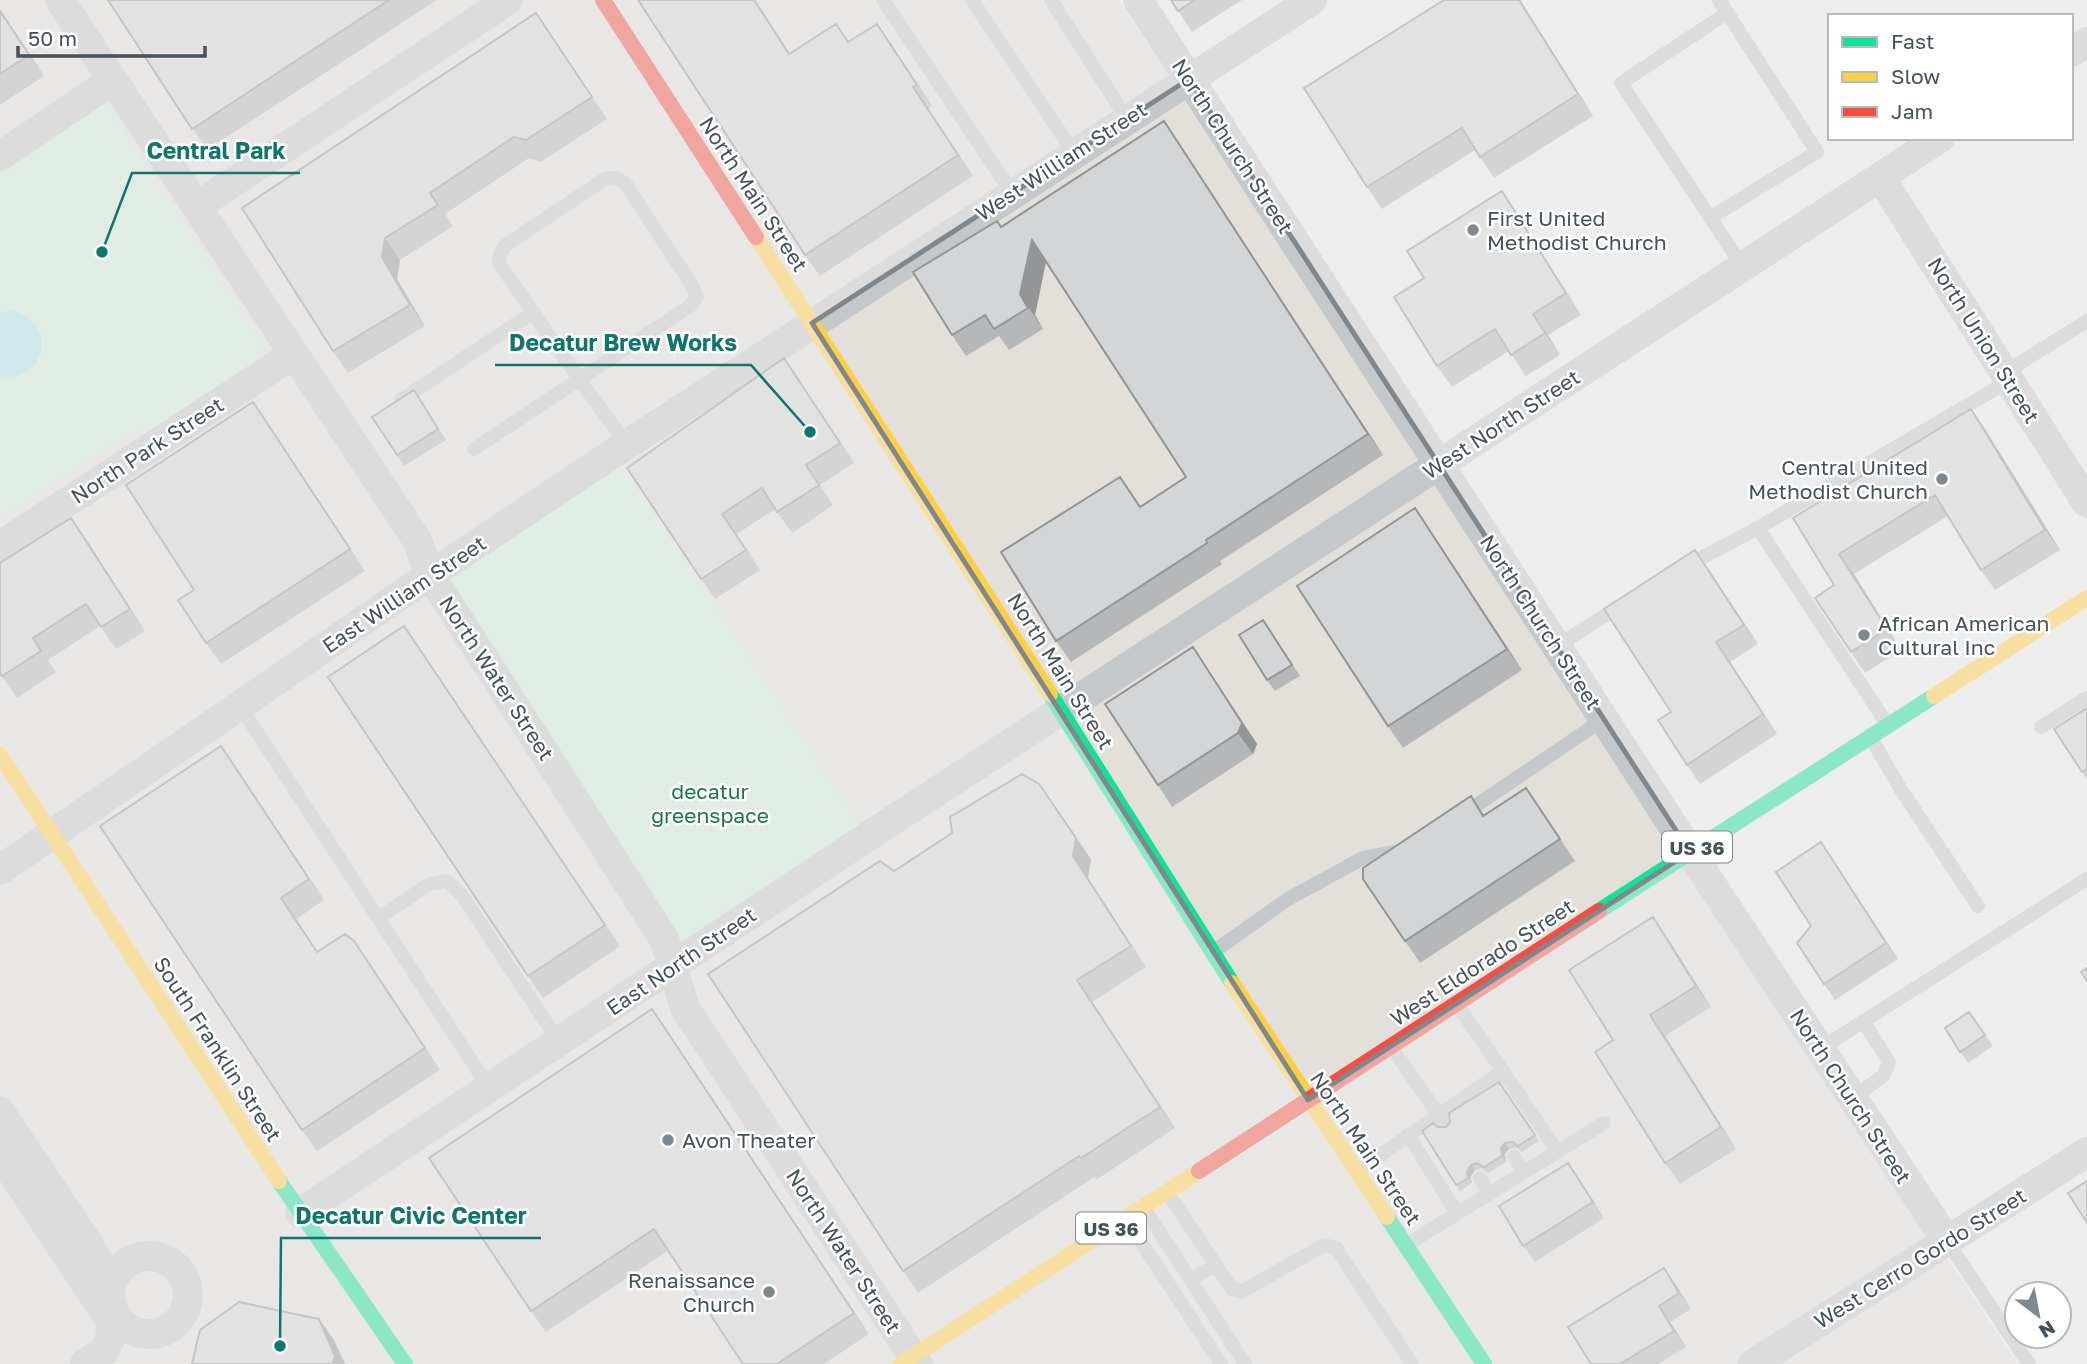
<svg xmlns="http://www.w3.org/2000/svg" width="2087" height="1364" font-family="'Golos Text',sans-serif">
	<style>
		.commercial { fill: #e3e0db }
		.green { fill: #d1eed9 }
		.water { fill: #a7e4eb }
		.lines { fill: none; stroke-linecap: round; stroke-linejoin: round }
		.lane { stroke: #c5c8ca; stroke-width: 14 }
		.street { stroke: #c5c8ca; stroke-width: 30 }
		.fast { stroke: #16e098; stroke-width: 16 }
		.slow { stroke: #ffcf43; stroke-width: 16 }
		.jam { stroke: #f24e42; stroke-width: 16 }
		.wall { fill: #b6b7b8 }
		.shaded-wall { fill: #949596 }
		.building { fill: #d4d5d6; stroke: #949596; stroke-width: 2 }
		.marked { fill: none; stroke: #80888d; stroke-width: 5; stroke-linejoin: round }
		.poi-dot { fill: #80888d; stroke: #fff; stroke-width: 2.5 }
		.labels { text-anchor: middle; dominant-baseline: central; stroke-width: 5; stroke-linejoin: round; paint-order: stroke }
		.shield { fill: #fff; stroke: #7d868c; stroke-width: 2 }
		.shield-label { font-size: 19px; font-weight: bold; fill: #45525a }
		.street-label { font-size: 21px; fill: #45525a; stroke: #fff }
		.poi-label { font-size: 21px; fill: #45525a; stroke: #fff; text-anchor: start }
		.park-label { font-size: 21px; fill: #17793f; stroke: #fff }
		.leader { fill: none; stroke: #0f766e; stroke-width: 2.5 }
		.callout-dot { fill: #0f766e; stroke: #fff; stroke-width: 2.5 }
		.callout-label { font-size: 23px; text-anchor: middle; font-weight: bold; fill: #0f766e; stroke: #fff; stroke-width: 5; stroke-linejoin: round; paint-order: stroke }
	</style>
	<rect width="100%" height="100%" fill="#eeeded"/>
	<path class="commercial" d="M0,0H1119L2017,1364H0Z"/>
	<path class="green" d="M99,105H105L110,110L261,340V353L250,365L149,431H134L0,518V165Z
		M614,453L867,837L672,967L430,575Z"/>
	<path class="water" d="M13,311C59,322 46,385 0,376V312Z"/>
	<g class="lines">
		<path class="lane" d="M883,0L1012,193
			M972,0L1074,153
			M1051,0L1127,119
			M1727,13L1621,83L1743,267
			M1710,218L1817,152L1719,0
			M2004,373L2087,321
			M401,400L534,312
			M474,449L690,306L697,297L692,285L625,183L616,178L605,179L506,245L500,253L499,263C541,323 582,386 627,444
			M1758,528L1887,724
			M1686,566L1758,528L2009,381
			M1557,646L1623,604
			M240,706L489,1088
			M2041,727L2087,698
			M1871,738L1900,788L1978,906
			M1462,815L1604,719
			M379,918L429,884L447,881L462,895L559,1042
			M1213,952L1288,899L1363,858L1400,851
			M1392,1048L1445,1124
			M1820,1049L2087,879
			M1503,1071L1557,1151
			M1853,1098L1884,1075L1889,1062L1863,1021
			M1408,1135L1457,1213
			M1514,1157L1524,1171
			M1357,1171L1503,1071L1458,1006
			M1480,1178L1489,1193
			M1167,1192L1232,1289L1241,1292L1324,1245L1336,1248L1412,1364
			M1144,1208L1245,1364
			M1126,1219L1221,1364
			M1947,1241L2029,1364
			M1406,1245L1604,1123
			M1191,1280L1215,1265"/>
		<path class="street" d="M60,0L417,540L430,575L664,939L685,1008L918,1364
			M1138,0L1690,852L1947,1241
			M2071,52L2087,42
			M0,156L113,80
			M1880,177L2087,503
			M197,206L508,0
			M0,546L294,354
			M0,870L430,575L614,453L1312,0
			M0,1112L89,1245L104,1272L110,1305L111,1337L104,1351L85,1364
			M0,1154L106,1314
			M300,1213L867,837L1940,138
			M110 1295a39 39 0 1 1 78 0a39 39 0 1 1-78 0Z
			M1753,1364L2087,1152"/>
		<path class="fast" d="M1050,694L1232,983
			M1599,911L1934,696
			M279,1181L405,1364
			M1387,1217L1484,1364"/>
		<path class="slow" d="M756,237L1050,694
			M1934,696L2087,598
			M0,755L279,1181
			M1232,983L1387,1217
			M901,1364L1199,1171"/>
		<path class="jam" d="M603,0L756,237
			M1199,1171L1599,911"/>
	</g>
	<path class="wall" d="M108,0H437L207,150Z
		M1171,0H1242L1192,32Z
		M1444,0H1520L1593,116L1494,178L1475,150L1382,209L1367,187Z
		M0,9L44,76L0,105Z
		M536,13L607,119L541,162L529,158L445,214L453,226L400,260L397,279L425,326L348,373L333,351L242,208Z
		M877,24L932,106L928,108L973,176L820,276L805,255L790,54L849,42Z
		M1164,121L1383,455L1220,561L1222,564L1071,662L1056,641L1140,507L1186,477L1046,263L1035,315L1043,329L1009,350L999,336L966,356L952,335L1001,227Z
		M1502,191L1516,213L1581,315L1548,335L1560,355L1526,376L1509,351L1452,387L1437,366L1424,278Z
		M784,358L854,463L820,485L833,505L792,533L775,509L737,534L760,570L715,599L627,468Z
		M422,401L446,440L404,466L397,455Z
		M268,423L365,571L221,664L206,643L194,590Z
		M1985,429L2060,550L1995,590L1981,570L1948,516L1854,574L1901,650L1865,673L1851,652L1834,585L1793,518Z
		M1415,508L1522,670L1403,748L1388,726Z
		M71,518L145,631L116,649L100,626L48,660L56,672L17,698L0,674Z
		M1695,550L1758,644L1730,662L1777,734L1700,784L1687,765Z
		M1263,620L1300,676L1275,691L1267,680Z
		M419,647L620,946L543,998L528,976Z
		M1193,647L1257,744L1253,754L1172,807L1158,785Z
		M2087,708V780L2082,772Z
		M236,767L324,900L296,919L318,952L354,941L440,1070L317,1151L302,1130Z
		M1526,788L1575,861L1420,963L1405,941L1471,796L1484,815Z
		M952,833L1091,859L1088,878L1146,967L1092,1002L1175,1128L1096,1180L1094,1177L918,1293L903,1271L894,871Z
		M1832,859L1898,959L1835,1000L1824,984L1811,926Z
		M1668,939L1711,1007L1665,1036L1736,1149L1680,1184L1665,1163L1613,1040Z
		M1969,1012L1993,1046L1968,1063L1945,1028Z
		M667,1030L869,1334L824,1364H743L669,1250L546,1332L531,1311Z
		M1499,1082L1539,1141L1522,1152L1517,1148L1509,1149L1505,1154L1506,1162L1488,1173L1481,1168L1475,1170L1470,1177L1472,1183L1460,1191L1422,1131L1446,1127Z
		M1579,1179L1604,1218L1535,1262L1523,1246Z
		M1675,1284L1691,1309L1670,1322L1686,1347L1658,1364H1591Z"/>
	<path class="shaded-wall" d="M754,0H755L804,75L789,54Z
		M1519,0H1520L1593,116L1578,94Z
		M0,9L44,76L29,55Z
		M877,24L892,45L932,106L917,85Z
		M913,87L928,108L973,176L958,155Z
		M1164,121L1178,142L1383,455L1368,434Z
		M1502,191L1516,213L1581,315L1566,293Z
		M385,238L400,260L397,279L425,326L410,305L382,257Z
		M1032,240L1046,261L1035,315L1043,329L1020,294Z
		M1533,314L1548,335L1560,355L1545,333Z
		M784,358L798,378L854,463L840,443Z
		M253,402L268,423L365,571L350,549Z
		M1971,409L1985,429L2060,550L2045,530Z
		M1415,508L1430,530L1522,670L1507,649Z
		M71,518L86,539L145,631L130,609Z
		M1695,550L1709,570L1758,644L1744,625Z
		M1839,554L1854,574L1901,650L1887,629Z
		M1716,642L1730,662L1777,734L1763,714Z
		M1193,647L1257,744L1253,754L1238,733Z
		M221,746L236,767L324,900L309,879Z
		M1039,784L1091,859L1088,878L1146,967L1073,856Z
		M1821,842L1832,859L1898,959L1886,943Z
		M1653,917L1668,939L1711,1007L1696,986Z
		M354,941L369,962L440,1070L425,1048Z
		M1077,980L1092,1002L1175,1128L1160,1107Z
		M652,1009L667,1030L869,1334L854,1313Z
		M1650,1015L1665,1036L1736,1149L1721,1127Z
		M1505,1143L1509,1149L1505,1154L1506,1162L1502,1156L1501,1148Z
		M1568,1163L1579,1179L1604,1218L1593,1202Z
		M1471,1165L1475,1170L1470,1177L1472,1183L1468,1178L1467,1172Z
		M1664,1268L1675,1284L1691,1309L1679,1293Z
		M1659,1306L1670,1322L1686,1347L1674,1331Z
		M319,1319L334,1340L345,1364H333Z"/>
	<path class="building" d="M108,0H389L192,129Z
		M638,0H754L789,54L836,24L848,42L877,24L917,85L913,87L958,155L805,255Z
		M1171,0H1195L1178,11Z
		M1444,0H1519L1578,94L1480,157L1462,128L1367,187L1304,88Z
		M0,11L29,55L0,74Z
		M536,13L592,97L526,140L514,137L430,193L438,205L385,238L382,257L410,305L333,351L242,208Z
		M1164,121L1368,434L1206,540L1207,543L1056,641L1001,552L1120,477L1140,507L1186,477L1032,240L1020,294L1028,308L994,329L985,315L952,335L913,272L997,221L1001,227Z
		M1502,191L1566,293L1533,314L1545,333L1511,355L1495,329L1437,366L1394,297L1424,278L1407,251Z
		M784,358L840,443L806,465L819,485L777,512L762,488L722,514L746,550L701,579L627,468Z
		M414,390L438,429L397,455L372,417Z
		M253,402L350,549L206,643L178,600L194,590L126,485Z
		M1971,409L2045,530L1981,570L1935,495L1839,554L1887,629L1851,652L1815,598L1834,585L1793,518Z
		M1415,508L1507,649L1388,726L1297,586Z
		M71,518L130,609L101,627L86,604L33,638L41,651L2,676L0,674V563Z
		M1695,550L1744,625L1716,642L1763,714L1687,765L1658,720L1671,712L1604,609Z
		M1263,620L1292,665L1267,680L1239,635Z
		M404,626L605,925L528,976L328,677Z
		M1193,647L1242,723L1238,733L1158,785L1105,704Z
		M2087,708V769L2082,772L2054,729Z
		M221,746L309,879L281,898L317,952L345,934L354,941L425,1048L302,1130L100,826Z
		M1022,774L1039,784L1076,838L1073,856L1131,946L1077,980L1160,1107L1081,1158L1079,1156L903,1271L708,974L880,861L894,871L952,833L950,817Z
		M1526,788L1560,839L1405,941L1363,879V868L1471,796L1483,816Z
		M1821,842L1886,943L1824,984L1797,943L1811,926L1776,872Z
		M1653,917L1696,986L1650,1015L1721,1127L1665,1163L1595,1052L1613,1040L1569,970Z
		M2087,968V981L2081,972Z
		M652,1009L854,1313L777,1364H743L654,1229L531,1311L429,1158Z
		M1969,1012L1985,1035L1960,1052L1945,1028Z
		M1499,1082L1535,1135L1518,1146L1513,1142L1505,1143L1501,1148L1502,1156L1484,1167L1477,1163L1471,1165L1467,1172L1468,1178L1456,1185L1422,1131L1433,1123L1438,1127H1446L1450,1122L1449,1113Z
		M1568,1163L1593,1202L1523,1246L1499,1206Z
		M2087,1181V1223L2068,1193Z
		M1664,1268L1679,1293L1659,1306L1674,1331L1620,1364H1591L1568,1327Z
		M239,1302L319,1319L335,1356L333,1364H192L200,1330Z"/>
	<path d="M0 0H2087V1364H0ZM1189,79L1690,852L1308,1100L812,323Z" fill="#eeeded" fill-opacity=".55" fill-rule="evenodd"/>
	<path class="marked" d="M1189,79L1690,852L1308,1100L812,323Z"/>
	<g class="poi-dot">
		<circle cx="1473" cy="230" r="7"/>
		<circle cx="1942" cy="479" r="7"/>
		<circle cx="1864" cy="635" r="7"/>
		<circle cx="668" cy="1140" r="7"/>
		<circle cx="769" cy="1292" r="7"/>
	</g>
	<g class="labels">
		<g class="shield">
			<rect x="1662" y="831.5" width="70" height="31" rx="5"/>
			<rect x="1076" y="1212.5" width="70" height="31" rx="5"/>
		</g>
		<g class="shield-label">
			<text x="1697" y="847">US 36</text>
			<text x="1111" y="1228">US 36</text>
		</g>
		<g class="street-label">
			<text transform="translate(1233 146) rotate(57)">North Church Street</text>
			<text transform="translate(1061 161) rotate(-33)">West William Street</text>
			<text transform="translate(754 194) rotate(57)">North Main Street</text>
			<text transform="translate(1984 340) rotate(58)">North Union Street</text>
			<text transform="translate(1501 424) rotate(-33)">West North Street</text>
			<text transform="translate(147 450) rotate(-33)">North Park Street</text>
			<text transform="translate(404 594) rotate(-34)">East William Street</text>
			<text transform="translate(1541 622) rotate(57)">North Church Street</text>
			<text transform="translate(1061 671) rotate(58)">North Main Street</text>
			<text transform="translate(497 678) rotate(57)">North Water Street</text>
			<text transform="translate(681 961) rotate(-34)">East North Street</text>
			<text transform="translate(1482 962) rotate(-33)">West Eldorado Street</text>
			<text transform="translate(218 1049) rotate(57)">South Franklin Street</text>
			<text transform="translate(1851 1096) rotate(57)">North Church Street</text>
			<text transform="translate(1366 1148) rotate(56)">North Main Street</text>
			<text transform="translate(844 1251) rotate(57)">North Water Street</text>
			<text transform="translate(1920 1258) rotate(-32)">West Cerro Gordo Street</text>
		</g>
		<g class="poi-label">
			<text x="1487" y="218">First United<tspan x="1487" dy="24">Methodist Church</tspan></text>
			<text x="1928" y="467" text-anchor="end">Central United<tspan x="1928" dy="24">Methodist Church</tspan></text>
			<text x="1878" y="623">African American<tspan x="1878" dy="24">Cultural Inc</tspan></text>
			<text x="682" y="1140">Avon Theater</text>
			<text x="755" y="1280" text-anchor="end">Renaissance<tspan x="755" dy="24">Church</tspan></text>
		</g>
		<g class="park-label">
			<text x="710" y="791">decatur<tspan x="710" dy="24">greenspace</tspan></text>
		</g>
	</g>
	<path class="leader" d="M102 252L132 173H300M810 432L751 365H495M280 1346L281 1238H541"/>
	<g class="callout-dot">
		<circle cx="102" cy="252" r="7"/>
		<circle cx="810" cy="432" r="7"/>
		<circle cx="280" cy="1346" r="7"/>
	</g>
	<g class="callout-label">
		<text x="216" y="159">Central Park</text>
		<text x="623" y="351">Decatur Brew Works</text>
		<text x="411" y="1224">Decatur Civic Center</text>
	</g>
	<rect x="1828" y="14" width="245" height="126" fill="#ffffff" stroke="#b5babd" stroke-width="2"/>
	<rect x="1842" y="37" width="35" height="10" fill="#16e098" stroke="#b5babd" stroke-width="2"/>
	<text x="1891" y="49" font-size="21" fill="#45525a">Fast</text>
	<rect x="1842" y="72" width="35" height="10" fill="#ffcf43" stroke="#b5babd" stroke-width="2"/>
	<text x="1891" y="84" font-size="21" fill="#45525a">Slow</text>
	<rect x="1842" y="107" width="35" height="10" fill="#f24e42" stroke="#b5babd" stroke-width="2"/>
	<text x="1891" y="119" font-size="21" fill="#45525a">Jam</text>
	<g transform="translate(2038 1315) rotate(148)"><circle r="33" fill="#ffffff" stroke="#b5babd" stroke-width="2"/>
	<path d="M0-5L12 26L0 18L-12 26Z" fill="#80888d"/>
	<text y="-10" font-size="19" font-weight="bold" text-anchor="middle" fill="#45525a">N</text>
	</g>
	<path d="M18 46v10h187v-10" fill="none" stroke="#45525a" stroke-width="3.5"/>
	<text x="28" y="46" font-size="21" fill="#45525a" stroke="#ffffff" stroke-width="5" paint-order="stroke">50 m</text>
</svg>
